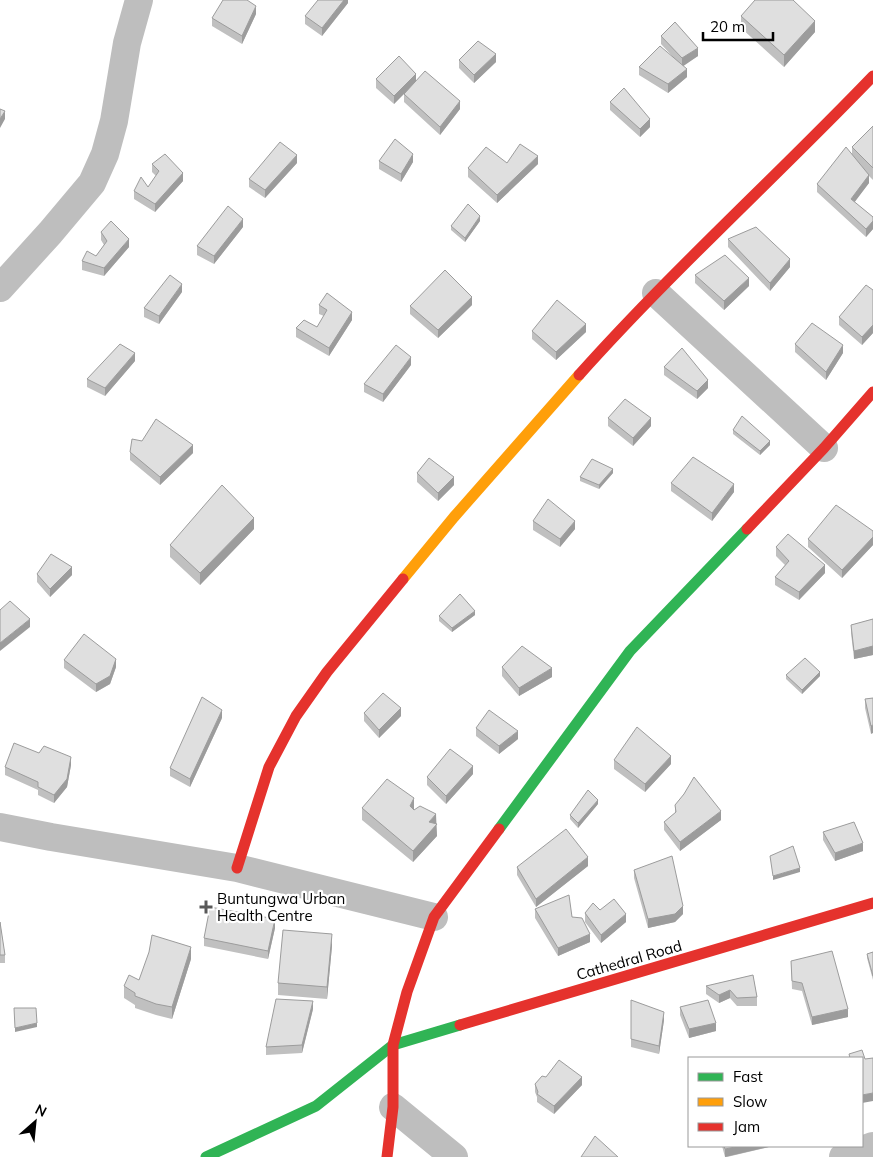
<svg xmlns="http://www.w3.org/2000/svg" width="873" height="1157" font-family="Mulish,sans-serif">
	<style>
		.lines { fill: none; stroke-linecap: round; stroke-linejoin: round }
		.street { stroke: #bebebe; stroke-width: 28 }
		.fast { stroke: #30b455; stroke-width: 11 }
		.slow { stroke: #ff9f0a; stroke-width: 11 }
		.jam { stroke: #e5322d; stroke-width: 11 }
		.wall { fill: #c0c0c0 }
		.shaded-wall { fill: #9c9c9c }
		.building { fill: #dfdfdf; stroke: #9c9c9c }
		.poi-dot { fill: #595959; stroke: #fff; stroke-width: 2 }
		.labels { text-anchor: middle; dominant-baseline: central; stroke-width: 4.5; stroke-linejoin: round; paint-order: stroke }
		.poi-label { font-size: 15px; fill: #000; stroke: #fff; text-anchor: start }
		.street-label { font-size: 15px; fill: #000; stroke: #fff }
	</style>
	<rect width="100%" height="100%" fill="#fff"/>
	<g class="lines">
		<path class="street" d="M0,288L50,233L92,183L105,154L114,121L127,43L139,0
			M656,293L824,448
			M0,827L51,837L237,868L434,917
			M393,1107L454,1157
			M843,1157L873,1146"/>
		<path class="fast" d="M499,829L630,651L747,529
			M206,1157L316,1106L393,1045L460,1025"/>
		<path class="slow" d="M403,579L454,517L579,375"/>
		<path class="jam" d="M579,375C672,271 776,177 873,76
			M747,529L824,448L873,392
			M237,868L269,767L296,716L327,672L403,579
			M460,1025L873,903
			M387,1157L393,1107V1045L407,992L434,917L499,829"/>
	</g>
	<path class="wall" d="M348,0V3L322,36L305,24V16Z
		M256,14L242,44L212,26V18Z
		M741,16L815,32L784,67L741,28Z
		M661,36L698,56L683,65L687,77L668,93L639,75V67L672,56L661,44Z
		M459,60L496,62L474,83L459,68Z
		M376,79L416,81L460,109L440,135L404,102V94L407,90L394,104L376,88Z
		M610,102L650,127L640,137L610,110Z
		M873,126V180L869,176V183L854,202L873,217V229L866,237L817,192V184L852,153V147Z
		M379,161L413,162L401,182L379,169Z
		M297,163L265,198L249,187V179Z
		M507,163L538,164L497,203L468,177V168Z
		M152,164L183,181L155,212L134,199V191L148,187L156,176L152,172Z
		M480,221L465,242L451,230V226Z
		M243,227L214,264L197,255V246Z
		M101,232L129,247L104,276L82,270V261L96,256L104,245L101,240Z
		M728,239L790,267L770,291L728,247Z
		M695,275L749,286L724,310L695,283Z
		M873,290V333L862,345L839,325V317Z
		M182,292L159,324L144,317V308Z
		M319,305L352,320L329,356L296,337V328L317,327L324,316L319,314Z
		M472,305L438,338L410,314V306Z
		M532,331L586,332L556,360L532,339Z
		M795,344L843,353L826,380L795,352Z
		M135,361L105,396L87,387V379Z
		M411,365L383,402L364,392V384Z
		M664,367L708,388L697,399L664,375Z
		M608,418L651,426L633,446L608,426Z
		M733,430L770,445L760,455L733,434Z
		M130,452L193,453L160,485L130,460Z
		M417,473L454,485L438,501L417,482Z
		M613,473L599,489L580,481V477Z
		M671,483L734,492L712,521L671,491Z
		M533,521L575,529L560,547L533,530Z
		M254,529L200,585L170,557V545Z
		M873,531V545L842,578L808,547V539Z
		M776,547L825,573L799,600L775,585V577L785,565L776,556Z
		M37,574L72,575L50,597L37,582Z
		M475,615L452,632L439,621V616Z
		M873,619V655L854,659L851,633V625Z
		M64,660L116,667L110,684L96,692L64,668Z
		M502,667L552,677L519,696L502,676Z
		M786,675L820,676L802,694L786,679Z
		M873,698L871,734L865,708V699Z
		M364,713L401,716L379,738L364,721Z
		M222,718L190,787L170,776V768Z
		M476,728L518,739L499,754L476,736Z
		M614,760L671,764L645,792L614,769Z
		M71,765L67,787L54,803L38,795V790L5,775V767Z
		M473,774L446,804L427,785V777Z
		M414,798V810L436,824L437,836L413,862L362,820V808Z
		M598,804L578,828L570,819V815Z
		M675,805L721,820L680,851L664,830V822L675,813Z
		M823,832L863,851L835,861L823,840Z
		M588,866L536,907L517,875V867Z
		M634,870L683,914L675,922L648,928L634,878Z
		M535,909L572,917L590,942L558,956L535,918Z
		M600,910L626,922L601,943L585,922V913Z
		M0,922L5,955V963H0Z
		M275,928L268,959L204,946V938Z
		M332,946L327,999L278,995V983Z
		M873,952V980L867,958V954Z
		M191,959L172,1019L156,1015L135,1008V1005L124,998V986Z
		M791,961L848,1017L812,1025L802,991L792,989Z
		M753,975L757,997V1006H737L730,998L719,1003L706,994V986Z
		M631,1000L664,1020L659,1054L631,1047Z
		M680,1007L716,1031L689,1038L680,1015Z
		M313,1009L302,1053L266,1055V1047Z
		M546,1077L582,1085L554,1114L537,1102V1097L535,1092V1084Z
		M722,1146H773L727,1157H725Z"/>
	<path class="shaded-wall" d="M344,0H348V3L322,36V28Z
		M256,6V14L242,44V36Z
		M815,21V32L784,67V55Z
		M698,48V56L682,67V58Z
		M496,54V62L474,83V75Z
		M687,69V77L668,93V84Z
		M416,74V82L394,104V96Z
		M460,101V109L440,135V127Z
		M5,111V119L0,128V119Z
		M650,119V127L640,137V129Z
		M413,154V162L401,182V174Z
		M297,155V163L265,198V190Z
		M538,156V164L497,203V195Z
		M183,173V181L155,212V204Z
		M869,175V183L851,207V199Z
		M480,216V221L465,242V238Z
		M243,219V227L214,264V256Z
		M873,221V229L866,237V229Z
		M129,239V247L104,276V268Z
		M790,259V267L770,291V283Z
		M749,278V286L724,310V301Z
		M182,284V292L159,324V316Z
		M472,297V305L438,338V330Z
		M352,312V320L329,356V348Z
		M586,324V332L556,360V352Z
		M873,325V333L862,345V337Z
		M843,345V353L826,380V372Z
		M135,353V361L105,396V388Z
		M411,357V365L383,402V394Z
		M708,380V388L697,399V391Z
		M651,418V426L633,446V438Z
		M770,441V445L760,455V451Z
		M193,445V453L160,485V477Z
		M613,469V473L599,489V485Z
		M454,477V485L438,501V493Z
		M734,484V492L712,521V513Z
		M254,518V529L200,585V573Z
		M575,521V529L560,547V539Z
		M873,537V545L842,578V570Z
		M825,565V573L799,600V592Z
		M72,567V575L50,597V589Z
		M475,611V615L452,632V628Z
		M30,619V627L0,651V643Z
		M873,646V655L854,659V651Z
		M116,659V667L110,684L96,692V684Z
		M552,668V677L519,696V688Z
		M820,672V676L802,694V690Z
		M401,708V716L379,738V730Z
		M222,710V718L190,787V779Z
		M873,725V733L871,734V726Z
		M518,731V739L499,754V746Z
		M671,756V764L645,792V784Z
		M71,757V765L67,787L54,803V795Z
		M473,766V774L446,804V796Z
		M414,798V810L410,806Z
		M598,800V804L578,828V823Z
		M721,811V820L680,851V842Z
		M436,814L437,836L413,862V851L429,822Z
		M863,843V851L835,861V853Z
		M588,857V866L536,907V899Z
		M800,868V872L773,880V876Z
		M683,906V914L675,922L648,928V919Z
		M626,914V922L601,943V935Z
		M275,919V928L268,959V951Z
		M332,934V946L327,999V987Z
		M590,934V942L558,956V948Z
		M191,947V959L172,1019V1007Z
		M730,990V998L719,1003V995Z
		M313,1001V1009L302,1053V1045Z
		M848,1009V1017L812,1025V1017Z
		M664,1012V1020L659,1054V1046Z
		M37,1023V1027L15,1032V1028Z
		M716,1023V1031L689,1038V1029Z
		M582,1077V1085L554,1114V1106Z
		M873,1093V1101L862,1103V1095Z
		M740,1146H773L725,1157V1149Z"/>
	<path class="building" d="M223,0H247L256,6L242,36L212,18Z
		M318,0H344L322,28L305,16Z
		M755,0H793L815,21L784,55L741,16Z
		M675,22L698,48L682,58L661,36Z
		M478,41L496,54L474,75L459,60Z
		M660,46L687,69L668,84L639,67Z
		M399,56L416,74L394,96L376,79Z
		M425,71L460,101L440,127L404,94Z
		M624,88L650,119L640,129L610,102Z
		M0,109L5,111L0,119Z
		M873,126V168L852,147Z
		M395,139L413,154L401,174L379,161Z
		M280,142L297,155L265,190L249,179Z
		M520,144L538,156L497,195L468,168L486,147L507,163Z
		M846,147L869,175L851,199L873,217V221L866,229L817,184Z
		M165,154L183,173L155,204L134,191L141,177L148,187L159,171L152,164Z
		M468,204L480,216L465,238L451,226Z
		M228,206L243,219L214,256L197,246Z
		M111,221L129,239L104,268L82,261L87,251L96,256L107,241L101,232Z
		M756,227L790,259L770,283L728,239Z
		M725,255L749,278L724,301L695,275Z
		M445,270L472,297L438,330L410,306Z
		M170,275L182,284L159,316L144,308Z
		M866,285L873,290V325L862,337L839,317Z
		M327,293L352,312L329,348L296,328L304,320L317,327L327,310L319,305Z
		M557,300L586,324L556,352L532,331Z
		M812,323L843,345L826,372L795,344Z
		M120,344L135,353L105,388L87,379Z
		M396,345L411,357L383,394L364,384Z
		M682,348L708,380L697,391L664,367Z
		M625,399L651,418L633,438L608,418Z
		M742,416L770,441L760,451L733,430Z
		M156,419L193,445L160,477L130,452L132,439L142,441Z
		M693,457L734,484L712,513L671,483Z
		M429,458L454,477L438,493L417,473Z
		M592,459L613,469L599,485L580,477Z
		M222,485L254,518L200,573L170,545Z
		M548,499L575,521L560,539L533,521Z
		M836,505L873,531V537L842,570L808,539Z
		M788,534L825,565L799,592L775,577L789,561L776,547Z
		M51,554L72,567L50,589L37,574Z
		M460,594L475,611L452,628L439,616Z
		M10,601L30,619L0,643V610Z
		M873,619V646L854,651L851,625Z
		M84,634L116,659L110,676L96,684L64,660Z
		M522,646L552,668L519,688L502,667Z
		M805,658L820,672L802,690L786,675Z
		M383,693L401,708L379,730L364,713Z
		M202,697L222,710L190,779L170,768Z
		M873,698V725L871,726L865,699Z
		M489,710L518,731L499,746L476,728Z
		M637,727L671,756L645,784L614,760Z
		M14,743L39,753L44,746L71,757L67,779L54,795L38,787V782L5,767Z
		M450,749L473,766L446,796L427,777Z
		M694,777L721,811L680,842L664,822L676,812L675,805L684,794Z
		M387,779L414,798L410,806L414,810L420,806L436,814L429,822L437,824L413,851L362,808Z
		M588,790L598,800L578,823L570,815Z
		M854,822L863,843L835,853L823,832Z
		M566,829L588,857L536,899L517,867Z
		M793,846L800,868L773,876L770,856Z
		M672,856L683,906L675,914L648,919L634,870Z
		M569,895L572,917L582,918L590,934L558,948L535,909Z
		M614,899L626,914L601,935L585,913L593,903L600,910Z
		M210,907L275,919L268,951L204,938Z
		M0,922L5,955H0Z
		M283,930L332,934L327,987L278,983Z
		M152,935L191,947L172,1007L156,1004L135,996V993L124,986L129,975L139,980L149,952Z
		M832,951L848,1009L812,1017L802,983L792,981L791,961Z
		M873,952V976L867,954Z
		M753,975L757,997L737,998L730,990L719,995L706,986Z
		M276,999L313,1001L302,1045L266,1047Z
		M631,1000L664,1012L659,1046L631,1039Z
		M708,1000L716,1023L689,1029L680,1007Z
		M14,1008H36L37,1023L15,1028Z
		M862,1050L865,1059L873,1058V1093L862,1095V1058H850L849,1054Z
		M559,1060L582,1077L554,1106L537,1094L538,1092L535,1084L542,1076L546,1077Z
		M595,1136L618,1157H581Z
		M724,1146H740L725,1149Z"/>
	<path class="poi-dot" d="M203.5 899.5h5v5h5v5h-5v5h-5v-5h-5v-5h5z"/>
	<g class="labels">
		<g class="poi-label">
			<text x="217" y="898">Buntungwa Urban<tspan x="217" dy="17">Health Centre</tspan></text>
		</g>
		<g class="street-label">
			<text transform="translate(629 960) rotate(-16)">Cathedral Road</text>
		</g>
	</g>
	<rect x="688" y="1057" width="175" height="90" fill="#ffffff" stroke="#999999"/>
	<rect x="698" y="1073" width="25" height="8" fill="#30b455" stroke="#999999"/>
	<text x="733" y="1082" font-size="15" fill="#000000">Fast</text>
	<rect x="698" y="1098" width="25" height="8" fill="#ff9f0a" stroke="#999999"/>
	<text x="733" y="1107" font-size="15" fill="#000000">Slow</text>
	<rect x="698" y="1123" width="25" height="8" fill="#e5322d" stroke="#999999"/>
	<text x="733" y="1132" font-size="15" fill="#000000">Jam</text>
	<g transform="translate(35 1122) rotate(27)" stroke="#ffffff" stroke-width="4" paint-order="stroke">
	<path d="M0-4L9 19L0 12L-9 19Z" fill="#000000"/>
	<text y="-8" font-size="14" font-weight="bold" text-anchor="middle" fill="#000000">N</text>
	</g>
	<path d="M703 32v8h70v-8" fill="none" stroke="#000000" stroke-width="2.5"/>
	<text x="710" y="32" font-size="15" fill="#000000" stroke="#ffffff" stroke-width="4" paint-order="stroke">20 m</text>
</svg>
